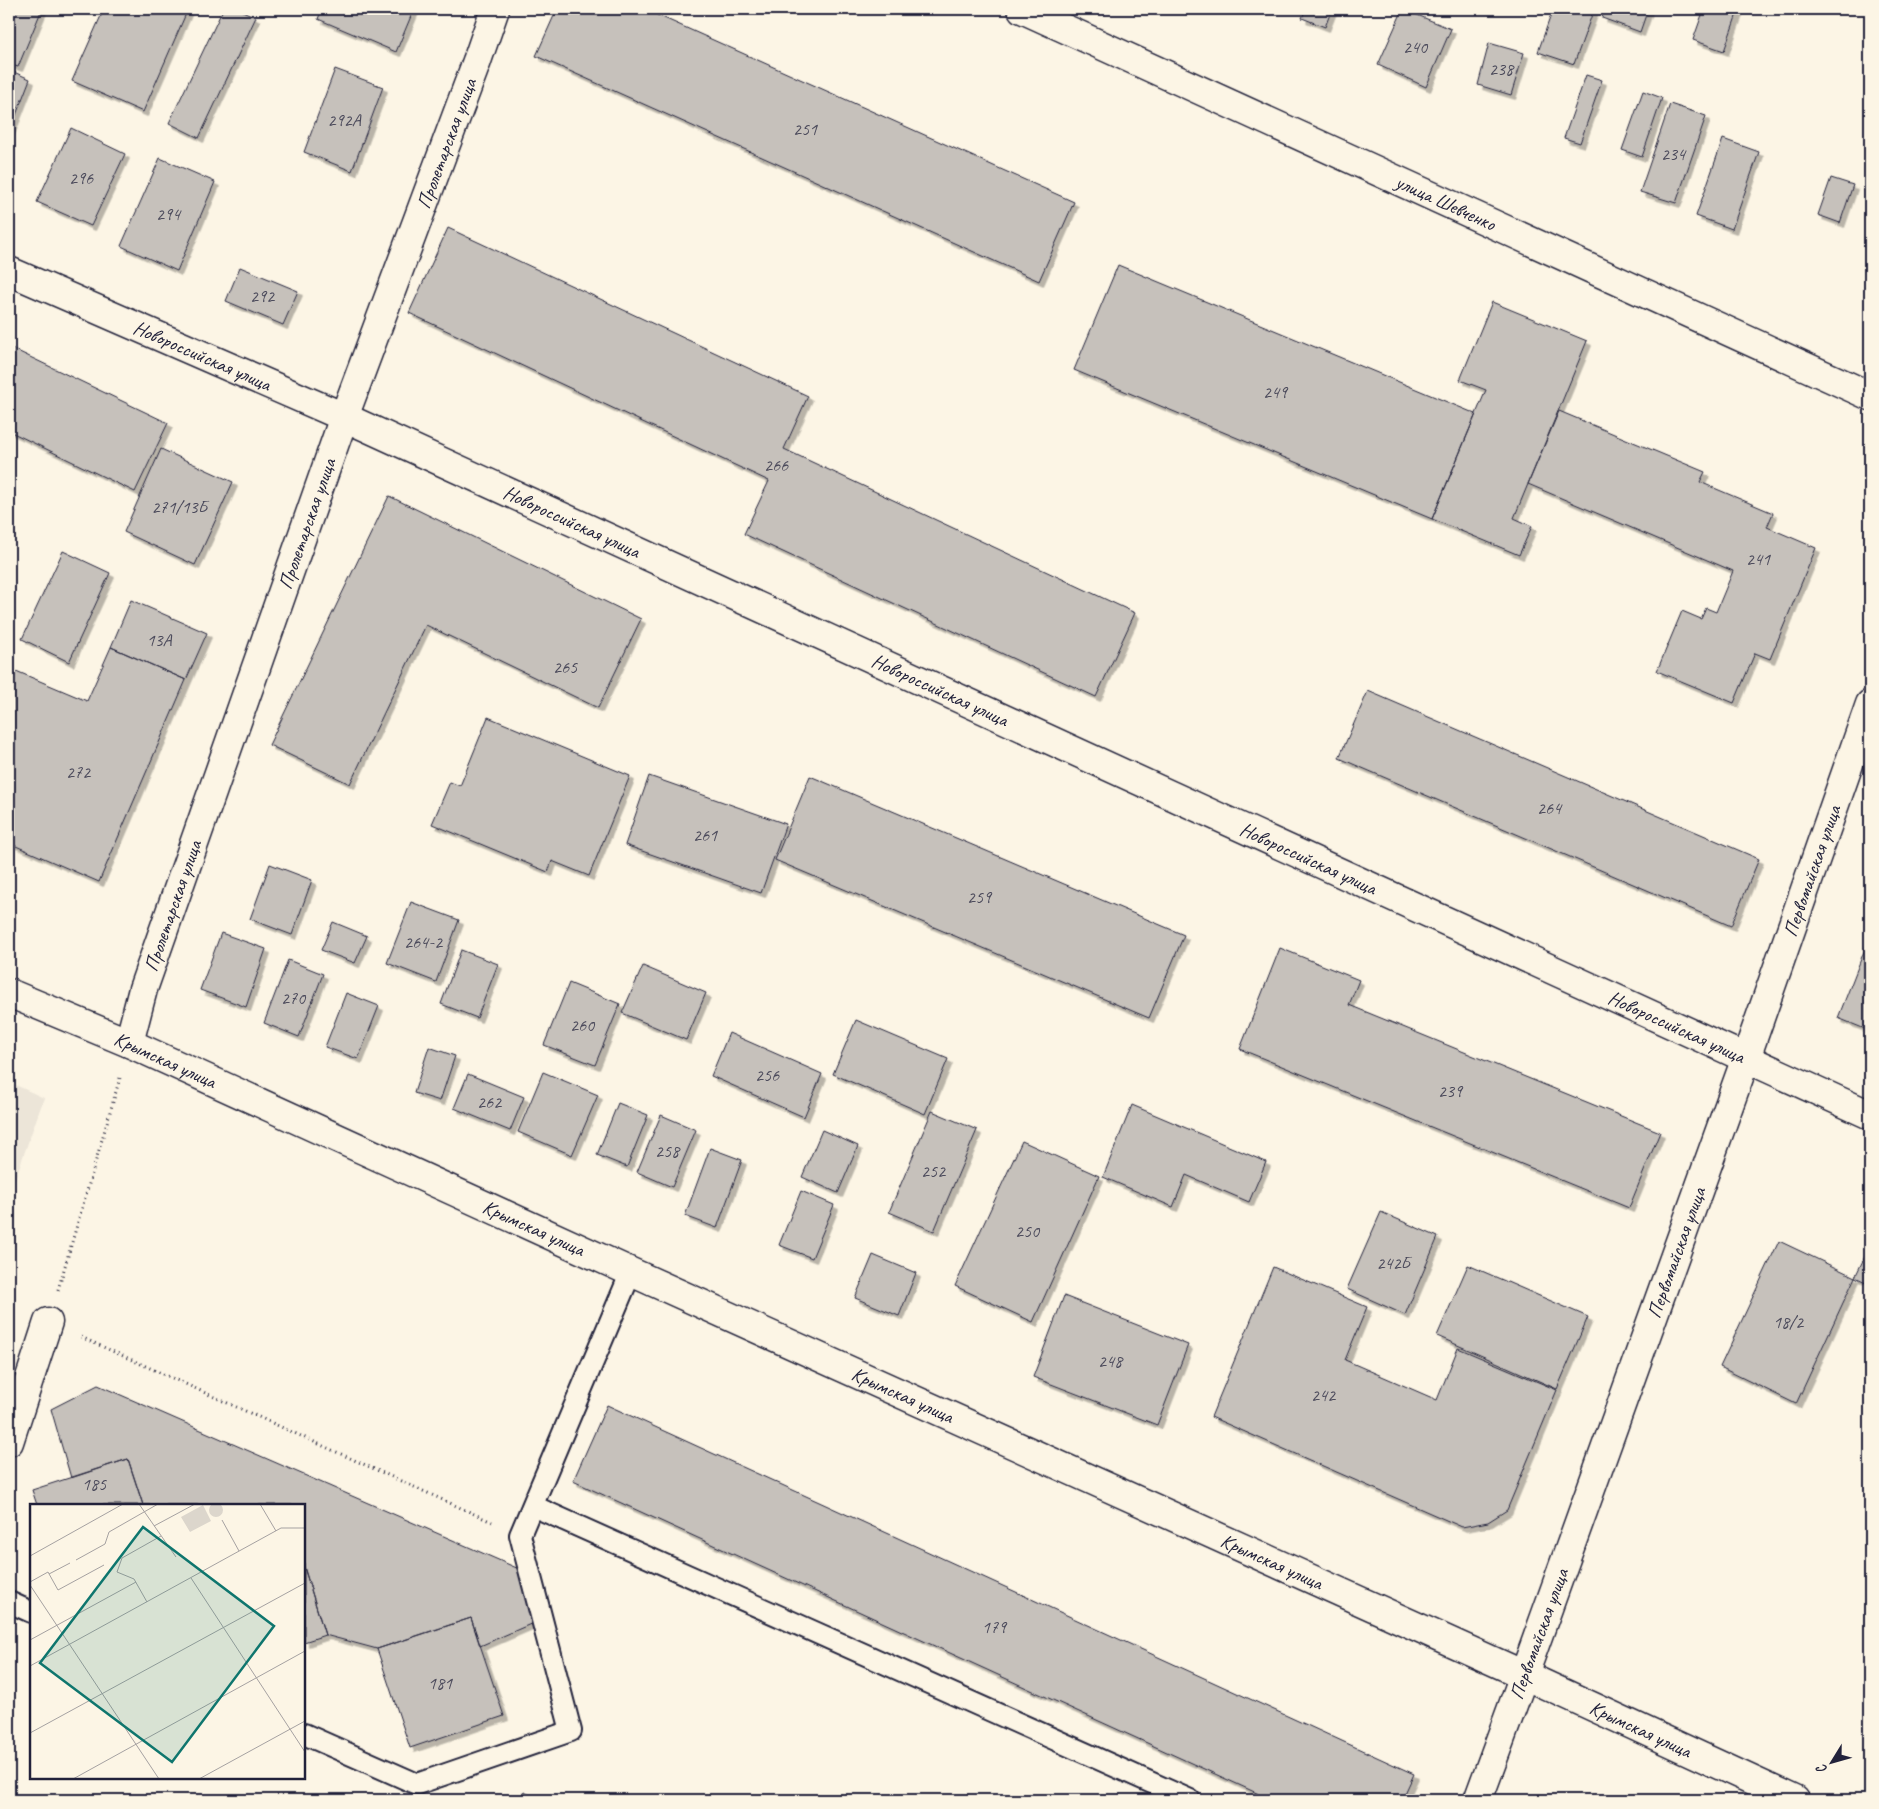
<svg xmlns="http://www.w3.org/2000/svg" width="1879" height="1809" font-family="Caveat,sans-serif">
	<style>
		.built { fill: #ece5d8 }
		.building { fill: #c6c1bb; stroke: #22223b; filter: url(#shadow) }
		.lines { fill: none; stroke-linecap: round; stroke-linejoin: round }
		.lane-casing { stroke: #22223b; stroke-width: 24 }
		.street-casing { stroke: #22223b; stroke-width: 31 }
		.secondary-casing { stroke: #22223b; stroke-width: 31 }
		.path { stroke: #22223b; stroke-width: 3; stroke-dasharray: 1 4; stroke-linecap: butt }
		.lane { stroke: #fcf5e5; stroke-width: 20 }
		.street { stroke: #fcf5e5; stroke-width: 28 }
		.secondary { stroke: #fcf5e5; stroke-width: 28 }
		.labels { text-anchor: middle; dominant-baseline: central; stroke-width: 4.5; stroke-linejoin: round; paint-order: stroke }
		.number-label { font-size: 18px; fill: #4b4a5b }
		.street-label { font-size: 20px; fill: #22223b; stroke: #fcf5e5 }
		.inset-road { fill: none; stroke: #a5a1a1; stroke-width: 1 }
		.view { fill: #0f766e; fill-opacity: 0.15; stroke: #0f766e; stroke-width: 2.5 }
		.inset-edge { fill: none; stroke: #22223b; stroke-width: 2.5 }
	</style>
	<defs>
		<filter id="shadow"><feDropShadow dx="4.5" dy="4.5" stdDeviation="0" flood-color="#0004"/></filter>
	</defs>
	<rect width="100%" height="100%" fill="#fcf5e5"/>
	<filter id="ink" filterUnits="userSpaceOnUse"><feTurbulence type="fractalNoise" baseFrequency=".02" numOctaves="2"/><feDisplacementMap in="SourceGraphic" scale="10" xChannelSelector="R" yChannelSelector="G"/><feConvolveMatrix kernelMatrix="1 2 1 2 8 2 1 2 1" color-interpolation-filters="sRGB"/></filter>
	<g filter="url(#ink)">
		<path class="built" d="M9,1082L44,1098L9,1196Z"/>
		<path class="building" d="M9,9H42L18,67L9,64Z
			M104,9H188L143,112L72,81Z
			M223,9H238L256,17L199,138L169,123Z
			M322,9H414L396,52L318,19Z
			M557,9H644L1074,202L1039,281L536,56Z
			M1306,9H1332L1325,27L1302,18Z
			M1403,9L1451,29L1426,87L1378,65Z
			M1553,9H1594L1574,64L1538,52Z
			M1605,9H1648L1640,32L1602,18Z
			M1704,9H1732L1738,11L1724,51L1693,40Z
			M1489,43L1524,53L1511,95L1478,85Z
			M335,69L383,87L352,171L304,152Z
			M9,70L30,79L9,133Z
			M1586,75L1602,80L1580,143L1564,138Z
			M1643,91L1662,98L1642,157L1622,150Z
			M1670,104L1706,116L1676,203L1640,192Z
			M71,128L125,154L91,226L37,202Z
			M1723,139L1759,152L1732,229L1696,216Z
			M160,158L215,182L177,271L121,246Z
			M1831,178L1853,185L1840,223L1818,215Z
			M448,228L808,396L784,449L1135,613L1096,697L744,534L769,481L409,313Z
			M1118,265L1476,414L1432,519L1074,370Z
			M240,267L298,291L283,325L226,301Z
			M1492,302L1587,341L1514,518L1532,526L1519,555L1432,519L1486,390L1460,380Z
			M9,347L168,423L135,492L9,431Z
			M1559,411L1705,472L1700,482L1773,513L1767,527L1816,548L1770,659L1755,653L1734,703L1657,671L1682,611L1701,619L1706,608L1716,612L1733,571L1528,484Z
			M161,449L233,482L195,565L124,532Z
			M389,496L641,619L598,708L426,625L350,784L269,745Z
			M63,551L110,573L69,662L22,639Z
			M131,600L207,633L186,680L111,647Z
			M111,647L186,680L99,882L9,843V668L87,701Z
			M1368,691L1759,859L1731,926L1339,758Z
			M488,717L630,776L589,876L552,861L548,872L432,824L450,782L460,786Z
			M649,776L786,824L761,893L625,845Z
			M810,776L1184,935L1149,1018L775,860Z
			M270,864L312,880L292,935L250,919Z
			M411,902L459,920L436,982L387,963Z
			M333,922L367,936L355,963L321,950Z
			M221,933L266,949L246,1007L200,990Z
			M1870,936V1031L1838,1018Z
			M1280,948L1359,980L1349,1005L1660,1132L1629,1208L1240,1049Z
			M461,950L498,964L477,1018L441,1004Z
			M288,960L323,974L299,1037L264,1023Z
			M643,966L706,993L686,1040L622,1013Z
			M569,983L620,1004L595,1065L544,1045Z
			M346,993L379,1006L358,1059L325,1047Z
			M856,1020L948,1059L925,1114L833,1074Z
			M729,1033L822,1074L804,1117L711,1076Z
			M429,1047L455,1056L440,1101L414,1093Z
			M543,1072L598,1095L572,1155L518,1132Z
			M468,1074L524,1097L510,1131L454,1108Z
			M618,1103L648,1115L627,1167L597,1155Z
			M1132,1105L1266,1162L1249,1202L1186,1175L1173,1207L1103,1177Z
			M932,1111L977,1130L934,1231L889,1212Z
			M661,1115L696,1130L672,1187L637,1172Z
			M822,1130L858,1146L838,1193L802,1177Z
			M1022,1141L1099,1176L1033,1322L955,1286Z
			M710,1148L742,1160L717,1228L685,1216Z
			M801,1191L834,1205L812,1258L779,1245Z
			M1381,1212L1438,1237L1405,1315L1347,1289Z
			M1779,1241L1855,1277L1796,1404L1720,1367Z
			M1870,1246V1284L1855,1277Z
			M873,1255L916,1273L899,1316L855,1298Z
			M1468,1265L1588,1317L1557,1389L1437,1336Z
			M1273,1267L1367,1307L1345,1360L1437,1400L1458,1348L1557,1390L1507,1510L1488,1522L1462,1527L1211,1417Z
			M1064,1296L1188,1345L1157,1425L1033,1377Z
			M98,1385L519,1569L533,1623L480,1646L471,1618L377,1649L325,1635L304,1567V1505H143L128,1459L71,1478L51,1409Z
			M607,1405L1414,1774L1402,1800H1272L573,1481Z
			M128,1459L143,1505H37L32,1490Z
			M304,1567L325,1635L304,1642Z
			M471,1618L504,1716L410,1748L377,1649Z
			M524,1792L540,1800H519Z"/>
		<g class="lines">
			<g class="lane-casing">
				<path id="lane" d="M533,1506L1190,1800
					M9,1602L31,1612
					M304,1734L417,1784L571,1731L520,1535L631,1272"/>
			</g>
			<g class="street-casing">
				<g id="street">
					<path id="s1" d="M9,271L344,417L1870,1115"/>
					<path d="M9,1442L48,1322"/>
					<path d="M1478,1800L1524,1675"/>
				</g>
			</g>
			<g class="secondary-casing">
				<g id="secondary">
					<path id="s2" d="M1022,9L1870,396"/>
					<path id="s3" d="M9,993L129,1043L631,1272L1524,1675L1795,1800"/>
					<path id="s4" d="M129,1043L143,989L344,417L477,61L495,9"/>
					<path id="s5" d="M1524,1675L1746,1058L1870,704"/>
				</g>
			</g>
			<path class="path" d="M58,1290L120,1078
				M81,1337L492,1522"/>
			<use href="#lane" class="lane"/>
			<use href="#street" class="street"/>
			<use href="#secondary" class="secondary"/>
		</g>
	</g>
	<g class="labels">
		<g class="number-label">
			<text x="1415" y="47">240</text>
			<text x="1501" y="69">238</text>
			<text x="344" y="120">292А</text>
			<text x="805" y="129">251</text>
			<text x="1673" y="154">234</text>
			<text x="81" y="178">296</text>
			<text x="168" y="214">294</text>
			<text x="262" y="296">292</text>
			<text x="1275" y="392">249</text>
			<text x="776" y="465">266</text>
			<text x="179" y="507">271/13Б</text>
			<text x="1758" y="559">241</text>
			<text x="159" y="640">13А</text>
			<text x="565" y="667">265</text>
			<text x="78" y="772">272</text>
			<text x="1549" y="808">264</text>
			<text x="705" y="835">261</text>
			<text x="979" y="897">259</text>
			<text x="423" y="942">264-2</text>
			<text x="293" y="998">270</text>
			<text x="582" y="1025">260</text>
			<text x="767" y="1075">256</text>
			<text x="1450" y="1091">239</text>
			<text x="489" y="1102">262</text>
			<text x="667" y="1151">258</text>
			<text x="933" y="1171">252</text>
			<text x="1027" y="1231">250</text>
			<text x="1393" y="1263">242Б</text>
			<text x="1788" y="1322">18/2</text>
			<text x="1110" y="1361">248</text>
			<text x="1323" y="1395">242</text>
			<text x="94" y="1484">185</text>
			<text x="994" y="1627">179</text>
			<text x="440" y="1683">181</text>
		</g>
		<g class="street-label">
			<text stroke="none"><textPath href="#s4" startOffset="954">Пролетарская улица</textPath></text>
			<text stroke="none"><textPath href="#s2" startOffset="466">улица Шевченко</textPath></text>
			<text stroke="none"><textPath href="#s1" startOffset="211">Новороссийская улица</textPath></text>
			<text stroke="none"><textPath href="#s1" startOffset="616">Новороссийская улица</textPath></text>
			<text stroke="none"><textPath href="#s4" startOffset="549">Пролетарская улица</textPath></text>
			<text stroke="none"><textPath href="#s1" startOffset="1021">Новороссийская улица</textPath></text>
			<text stroke="none"><textPath href="#s1" startOffset="1426">Новороссийская улица</textPath></text>
			<text stroke="none"><textPath href="#s5" startOffset="854">Первомайская улица</textPath></text>
			<text stroke="none"><textPath href="#s4" startOffset="144">Пролетарская улица</textPath></text>
			<text stroke="none"><textPath href="#s1" startOffset="1831">Новороссийская улица</textPath></text>
			<text stroke="none"><textPath href="#s3" startOffset="170">Крымская улица</textPath></text>
			<text stroke="none"><textPath href="#s3" startOffset="575">Крымская улица</textPath></text>
			<text stroke="none"><textPath href="#s5" startOffset="449">Первомайская улица</textPath></text>
			<text stroke="none"><textPath href="#s3" startOffset="980">Крымская улица</textPath></text>
			<text stroke="none"><textPath href="#s3" startOffset="1385">Крымская улица</textPath></text>
			<text transform="translate(1539 1634) rotate(-70)">Первомайская улица</text>
			<text stroke="none"><textPath href="#s3" startOffset="1790">Крымская улица</textPath></text>
		</g>
	</g>
	<g transform="translate(30 1504)">
		<rect width="275" height="275" fill="#fcf5e5"/>
		<path d="M179 6a7 7 0 1 1 14 0a7 7 0 1 1-14 0ZM173,1L181,17L160,28L151,13Z" fill="#dcd6cc"/>
		<path class="inset-road" d="M109,0L146,53M230,0L246,27M192,16L209,47M124,22L165,0M0,52L93,0M46,56L75,40L79,28L128,0M19,70L40,59M161,74L275,248M0,78L18,68L28,86L74,61M0,81L129,275M117,98L104,75L87,68L92,54L131,32M0,136L106,78M0,162L251,24H275M0,229L275,79M43,275L275,147M169,275L275,217"/>
		<path class="view" d="M113,23L244,122L142,258L10,159Z"/>
		<rect width="275" height="275" class="inset-edge"/>
	</g>
	<rect width="1879" height="1809" fill="none" stroke="#fcf5e5" stroke-width="30"/>
	<rect x="15" y="15" width="1849" height="1779" fill="none" stroke="#22223b" stroke-width="2" filter="url(#ink)"/>
	<g transform="translate(1832 1762) rotate(233)" stroke="#fcf5e5" stroke-width="4" paint-order="stroke">
	<path d="M0-4L9 19L0 12L-9 19Z" fill="#22223b"/>
	<text y="-8" font-size="14" font-weight="bold" text-anchor="middle" fill="#22223b">С</text>
	</g>
</svg>
